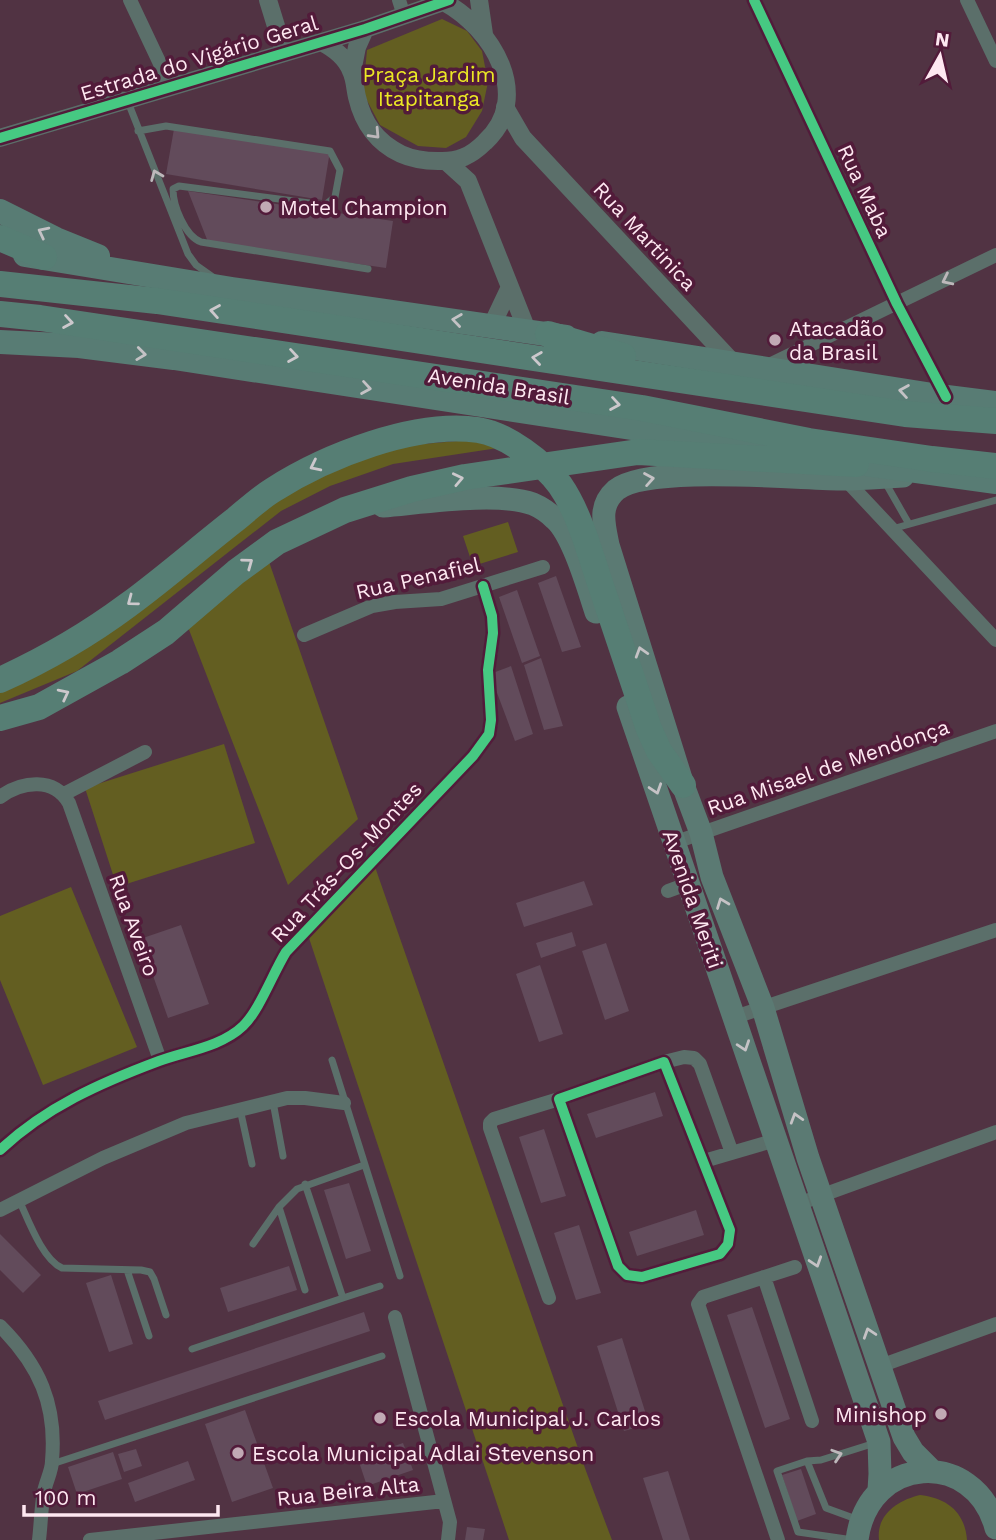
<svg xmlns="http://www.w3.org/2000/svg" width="996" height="1540" font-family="'Work Sans',sans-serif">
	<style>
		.green { fill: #635e21 }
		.building { fill: #624b5b }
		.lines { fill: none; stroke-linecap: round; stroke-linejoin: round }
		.service { stroke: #5b6f6a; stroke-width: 7 }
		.minor { stroke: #5b6f6a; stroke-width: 14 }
		.tertiary { stroke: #5b6f6a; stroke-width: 18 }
		.primary { stroke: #5b7a73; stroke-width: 23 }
		.trunk { stroke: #587c74; stroke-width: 24 }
		.motorway { stroke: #567e74; stroke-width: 26 }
		.cycleway-casing { stroke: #521b3a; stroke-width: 15 }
		.cycleway { stroke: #46c982; stroke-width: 10 }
		.oneway { stroke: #bdb8bb }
		.oneway2 { stroke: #c4c2c5 }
		.oneway3 { stroke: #ccc8cc }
		.oneway4 { stroke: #c5c2c5 }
		.poi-dot { fill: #c1a9b4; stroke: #521b3a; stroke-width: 2.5 }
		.labels { text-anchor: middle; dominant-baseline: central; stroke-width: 7; stroke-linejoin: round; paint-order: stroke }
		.street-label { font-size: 21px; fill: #fee8f1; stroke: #521b3a }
		.park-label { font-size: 21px; fill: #ece925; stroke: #521b3a }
		.poi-label { font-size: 21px; fill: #fee8f1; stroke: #521b3a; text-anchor: start }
	</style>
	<rect width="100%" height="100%" fill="#513343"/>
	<path class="green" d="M442,19L467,31L482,51L488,82L482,111L466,137L446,148L418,146L380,125L363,93L367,50Z
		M469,440L498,448L393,464L330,486L281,511L77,671L0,703V684L247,515L378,448Z
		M508,522L518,552L473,566L463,536Z
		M266,553L358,819L288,885L186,622Z
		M224,744L255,843L117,887L85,788Z
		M374,864L586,1471L612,1540H509L308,935Z
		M71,887L137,1047L43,1085L0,980V916Z
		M920,1495C947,1498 965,1512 967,1540H879C876,1514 899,1500 920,1495Z"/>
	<path class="building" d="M174,129L330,151L322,200L166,174Z
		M188,191L393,221L386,268L208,242Z
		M556,576L581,647L562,652L538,583Z
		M517,590L540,656L522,663L499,597Z
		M541,658L563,726L544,730L524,665Z
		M511,666L533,734L515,741L490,674Z
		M584,881L593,905L524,927L516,903Z
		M181,925L209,1004L168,1018L140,939Z
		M572,932L576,946L541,958L536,943Z
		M606,943L629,1011L605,1020L582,951Z
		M540,965L563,1034L539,1042L516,974Z
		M655,1092L663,1116L596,1138L587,1114Z
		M544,1129L566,1196L541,1203L519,1137Z
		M349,1183L371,1251L346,1259L324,1190Z
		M696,1210L704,1235L637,1256L629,1232Z
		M579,1225L601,1293L576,1300L554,1233Z
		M0,1234L41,1275L23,1293L0,1270Z
		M289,1266L297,1290L228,1312L220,1288Z
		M111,1275L133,1344L109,1352L86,1283Z
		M752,1307L790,1419L765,1428L727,1315Z
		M364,1312L370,1331L105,1420L98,1401Z
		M622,1338L649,1424L624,1431L597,1346Z
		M245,1410L273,1488L232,1502L205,1424Z
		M403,1443L413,1470L367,1486L358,1459Z
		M136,1449L142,1466L124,1472L118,1454Z
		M113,1452L122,1479L77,1494L68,1467Z
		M188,1461L195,1480L135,1502L128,1483Z
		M801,1469L816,1514L797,1521L782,1475Z
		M668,1471L690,1540H663L643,1478Z
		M467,1527L485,1529L483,1540H465Z"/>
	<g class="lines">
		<path class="service" d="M128,102L188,254L196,265L213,277
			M138,131L166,126L330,151L340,170L335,197L325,205L179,186L173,189C173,206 185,236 201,242L368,269
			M885,482L909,524
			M892,529L996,500
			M332,1060L400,1276
			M273,1102L283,1156
			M240,1109L252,1164
			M19,1200C28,1219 42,1259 62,1268L141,1270L150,1272L154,1279L166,1315
			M279,1207L305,1290
			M253,1244L279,1207L297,1189L364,1165
			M127,1270L149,1336
			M343,1298L380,1286
			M192,1349L343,1298L305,1184
			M807,1461L777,1471L798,1532L853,1540
			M52,1464L382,1356
			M859,1520L826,1508L807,1461L821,1460L875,1443"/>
		<path class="minor" d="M130,0L171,87
			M399,0L404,16
			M754,0L897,304L946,397
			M967,0L996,61
			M765,367L996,255
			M845,479L996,640
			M304,635L372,606L395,602L441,599L543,567
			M64,794L145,752
			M0,797C22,781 54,777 69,803L160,1060
			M673,843L996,731
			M668,891L687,884
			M735,1017L996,930
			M664,1062L730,1230L728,1244L720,1254L642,1277L627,1275L618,1266L559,1099Z
			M664,1062L684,1057L694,1058L700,1064L732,1153
			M0,1150C46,1107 100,1083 159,1061C186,1051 221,1047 243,1026C259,1011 273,973 286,952L473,756L489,734L491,720L488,670L493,633L492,616L483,586
			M704,1161L776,1140
			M798,1204L996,1132
			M0,1210L103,1158L186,1123L287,1098H305L344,1103
			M764,1277L812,1421
			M549,1298L490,1128V1123L494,1119L559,1099
			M395,1317L450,1522L448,1540
			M0,1326C39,1365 57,1404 52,1461C52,1471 46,1481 44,1492C41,1507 41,1524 39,1540
			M880,1366L996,1324
			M90,1540L444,1501
			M778,1540L698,1304L703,1297L795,1267"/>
		<path class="tertiary" d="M268,0L284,52
			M479,0L484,34
			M321,42C333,48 346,58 351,71C355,79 355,89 357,97C363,123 376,142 401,154C412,159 425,161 438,161C458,162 471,156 485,142C534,97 492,28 444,2
			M352,72L357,47L365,29
			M505,107L523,138L735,365
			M0,138L365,29L449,0
			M447,162L468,181L527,330
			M492,325L509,289"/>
		<path class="primary" d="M903,476C883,477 864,479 844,479C799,479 647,464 616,490C598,506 604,524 608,545L683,785L701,833L712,877L763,1008L808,1158L904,1437L913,1452L932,1471
			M383,506C421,503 498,491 533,504C540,507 549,513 555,519C573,535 588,588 596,612
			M628,707L879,1442L880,1474L879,1490
			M857,1540C868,1454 975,1448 996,1528"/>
		<path class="trunk" d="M0,211L56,239L98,256
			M25,255L232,289L566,337
			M0,342L79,346L174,358L770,449
			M602,343L939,396L996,403
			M837,460L996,482"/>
		<path class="motorway" d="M0,238L44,257
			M0,284L157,301L905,414L996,421
			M0,314L40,318L642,408L809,441L932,459L996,466
			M548,334L623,356
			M0,680C44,660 89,634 128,605C165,578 200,547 236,519C248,509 260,498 273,490C326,456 415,421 478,430C506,434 544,463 560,485C580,514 589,551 600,583C616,632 633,680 649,729L659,751L683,785
			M0,718L39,707L120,662L166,632L236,572L277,542L345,510L412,489L465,477L638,452L856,464"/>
		<g class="cycleway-casing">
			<path id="cycleway" d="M754,0L897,304L946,397
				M0,138L365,29L449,0
				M664,1062L730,1230L728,1244L720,1254L642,1277L627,1275L618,1266L559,1099Z
				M0,1150C46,1107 100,1083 159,1061C186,1051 221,1047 243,1026C259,1011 273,973 286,952L473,756L489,734L491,720L488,670L493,633L492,616L483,586"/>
		</g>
		<use href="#cycleway" class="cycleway"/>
	</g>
	<defs><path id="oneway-chevron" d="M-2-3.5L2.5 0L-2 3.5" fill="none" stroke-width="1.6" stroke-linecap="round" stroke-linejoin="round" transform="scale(1.75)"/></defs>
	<g class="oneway">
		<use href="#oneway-chevron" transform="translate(375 134) rotate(47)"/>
		<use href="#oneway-chevron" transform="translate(156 175) rotate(-112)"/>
		<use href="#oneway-chevron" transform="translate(947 280) rotate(154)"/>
		<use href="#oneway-chevron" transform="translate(837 1455) rotate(-18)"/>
	</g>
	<g class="oneway2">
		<use href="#oneway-chevron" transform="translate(43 232) rotate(-153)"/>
		<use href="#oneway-chevron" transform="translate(457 320) rotate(-172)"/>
		<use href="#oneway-chevron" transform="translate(141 354) rotate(7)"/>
		<use href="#oneway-chevron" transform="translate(366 388) rotate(9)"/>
		<use href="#oneway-chevron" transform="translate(904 391) rotate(-171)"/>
	</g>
	<g class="oneway3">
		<use href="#oneway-chevron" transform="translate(215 311) rotate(-170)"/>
		<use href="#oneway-chevron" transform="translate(68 322) rotate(9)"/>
		<use href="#oneway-chevron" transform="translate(293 356) rotate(9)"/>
		<use href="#oneway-chevron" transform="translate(537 358) rotate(-172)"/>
		<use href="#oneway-chevron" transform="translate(615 404) rotate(9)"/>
		<use href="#oneway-chevron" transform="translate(315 466) rotate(154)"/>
		<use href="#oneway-chevron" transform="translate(458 479) rotate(-12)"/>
		<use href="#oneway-chevron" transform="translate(248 563) rotate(-36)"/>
		<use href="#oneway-chevron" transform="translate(132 601) rotate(143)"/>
		<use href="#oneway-chevron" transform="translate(64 694) rotate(-27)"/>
	</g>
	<g class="oneway4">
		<use href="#oneway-chevron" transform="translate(649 479) rotate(-10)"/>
		<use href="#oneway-chevron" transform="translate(641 652) rotate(-107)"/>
		<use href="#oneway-chevron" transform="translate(656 789) rotate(72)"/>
		<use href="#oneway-chevron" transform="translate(722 903) rotate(-111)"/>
		<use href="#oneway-chevron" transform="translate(744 1046) rotate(71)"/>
		<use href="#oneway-chevron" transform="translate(796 1118) rotate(-107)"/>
		<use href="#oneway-chevron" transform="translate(816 1262) rotate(72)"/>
		<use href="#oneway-chevron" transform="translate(869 1333) rotate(-108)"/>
	</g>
	<g class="poi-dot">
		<circle cx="266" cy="207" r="7"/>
		<circle cx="775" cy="340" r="7"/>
		<circle cx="941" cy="1414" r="7"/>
		<circle cx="380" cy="1418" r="7"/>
		<circle cx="238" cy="1453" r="7"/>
	</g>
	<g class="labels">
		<g class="street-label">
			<text transform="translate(199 58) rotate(-17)">Estrada do Vigário Geral</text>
			<text transform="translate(865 191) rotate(65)">Rua Maba</text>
			<text transform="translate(645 236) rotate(47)">Rua Martinica</text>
			<text transform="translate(499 386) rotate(9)">Avenida Brasil</text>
			<text transform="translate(418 578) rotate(-13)">Rua Penafiel</text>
			<text transform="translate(828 767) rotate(-19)">Rua Misael de Mendonça</text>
			<text transform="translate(346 862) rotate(-47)">Rua Trás-Os-Montes</text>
			<text transform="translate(693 899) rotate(71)">Avenida Meriti</text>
			<text transform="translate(134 925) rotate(70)">Rua Aveiro</text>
			<text transform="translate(348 1491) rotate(-6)">Rua Beira Alta</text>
		</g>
		<g class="park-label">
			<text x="429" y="74">Praça Jardim<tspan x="429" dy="24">Itapitanga</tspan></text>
		</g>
		<g class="poi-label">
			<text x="280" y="207">Motel Champion</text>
			<text x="789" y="328">Atacadão<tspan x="789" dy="24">da Brasil</tspan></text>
			<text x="927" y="1414" text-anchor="end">Minishop</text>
			<text x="394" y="1418">Escola Municipal J. Carlos</text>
			<text x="252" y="1453">Escola Municipal Adlai Stevenson</text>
		</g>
	</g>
	<g transform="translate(940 56) rotate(8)" stroke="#521b3a" stroke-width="5" paint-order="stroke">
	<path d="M0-5L12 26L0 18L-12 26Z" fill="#fee8f1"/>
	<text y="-10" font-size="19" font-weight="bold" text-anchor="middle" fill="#fee8f1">N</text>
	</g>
	<path d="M24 1505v10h194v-10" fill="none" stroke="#fee8f1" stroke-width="3.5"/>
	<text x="35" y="1505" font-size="21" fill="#fee8f1" stroke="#521b3a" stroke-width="5" paint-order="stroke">100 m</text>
</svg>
